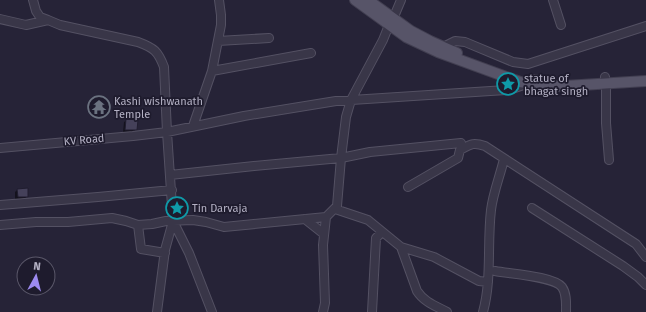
<svg xmlns="http://www.w3.org/2000/svg" width="646" height="312" font-family="'Fira Sans',sans-serif">
	<style>
		.shadow { fill: #0007 }
		.building { fill: #45415a; stroke: #201d2f }
		.lines { fill: none; stroke-linecap: round; stroke-linejoin: round }
		.minor-casing { stroke: #545163; stroke-width: 10 }
		.major-casing { stroke: #423f51; stroke-width: 12 }
		.minor { stroke: #393648; stroke-width: 8 }
		.major { stroke: #575468; stroke-width: 10 }
		.labels { text-anchor: middle; dominant-baseline: central; stroke-width: 3.5; stroke-linejoin: round; paint-order: stroke }
		.poi-label { font-size: 11px; fill: #b4b1c4; stroke: #1e1b2d; text-anchor: start }
		.street-label { font-size: 11px; fill: #b4b1c4; stroke: #1e1b2d }
	</style>
	<rect width="100%" height="100%" fill="#262337"/>
	<path class="shadow" d="M127,120L136,129L134,132H123L124,122Z
		M17,190L27,196L25,199H15V192Z"/>
	<path class="building" d="M126,119L138,120L137,130H125Z
		M28,188V197H18L17,189Z"/>
	<g class="lines">
		<g class="minor-casing">
			<path id="minor" d="M33,0L36,11L40,17L48,20L60,25L138,42C154,48 158,51 164,67L167,132L173,221L165,250L157,312
				M553,0L561,25
				M0,19L26,25L48,20
				M218,41L269,38
				M443,47L455,41L465,42L513,62L528,64L646,26
				M212,71L311,53
				M605,77L606,84V123L609,160
				M193,126L212,71L221,25V15L219,0
				M0,148L133,136L167,132L244,116L336,101L506,90C517,88 526,85 535,79
				M170,175L254,166L341,158L370,152L461,143
				M408,187L458,158L460,150C471,144 473,142 485,146L636,244L646,257
				M0,205L98,197L172,190
				M532,208L623,266L638,277L646,285
				M335,209L368,220L401,247L417,291C424,302 436,306 447,312
				M305,219L324,234
				M173,221L189,253L212,312
				M0,225L36,222H68L112,218L126,221L138,225L152,224L166,221L193,220L206,222L224,227L326,217L337,206L341,158L346,117L351,100L383,40L389,25L393,19L401,0
				M138,225L141,249L165,253
				M401,247L434,257L479,281L488,282
				M495,271C510,274 553,276 562,287C567,294 566,304 566,312
				M323,312L325,303L323,245L326,217
				M372,312L376,238L382,232
				M483,312C492,279 487,244 491,210C493,193 500,176 504,159"/>
		</g>
		<g class="major-casing">
			<path id="major" d="M355,0L406,37L438,52L520,82L545,86H565L646,81
				M368,0L411,31L430,41L457,53"/>
		</g>
		<use href="#minor" class="minor"/>
		<use href="#major" class="major"/>
	</g>
	<defs>
		<g id="sight-ring" transform="scale(1.15)"><circle r="9.5" fill="#1e1b2d" stroke="#0f9aa8" stroke-width="1.5"/><path d="M0-6L1.8-2.2L6-1.7L2.9 1.2L3.7 5.4L0 3.3L-3.7 5.4L-2.9 1.2L-6-1.7L-1.8-2.2Z" fill="#0f9aa8"/></g>
		<g id="temple-ring" transform="scale(1.15)"><circle r="9.5" fill="#1e1b2d" stroke="#6b7280" stroke-width="1.5"/><path d="M0-6L5-2H3V0L6.5 2.5H4V6H1.5V3h-3V6H-4V2.5H-6.5L-3 0V-2H-5Z" fill="#6b7280"/></g>
	</defs>
	<g fill-rule="evenodd">
		<use href="#sight-ring" x="508" y="84"/>
		<use href="#temple-ring" x="99" y="107"/>
		<use href="#sight-ring" x="177" y="208"/>
	</g>
	<g class="labels">
		<g class="poi-label">
			<text x="524" y="78">statue of<tspan x="524" dy="13">bhagat singh</tspan></text>
			<text x="114" y="101">Kashi wishwanath<tspan x="114" dy="13">Temple</tspan></text>
			<text x="192" y="208">Tin Darvaja</text>
		</g>
		<g class="street-label">
			<text transform="translate(84 140) rotate(-5)">KV Road</text>
		</g>
	</g>
	<g transform="translate(36 276) rotate(7)"><circle r="19" fill="#1e1b2d" stroke="#5a5769"/>
	<path d="M0-3L7 15L0 10L-7 15Z" fill="#9d8af0"/>
	<text y="-6" font-size="11" font-weight="bold" text-anchor="middle" fill="#b4b1c4">N</text>
	</g>
</svg>
